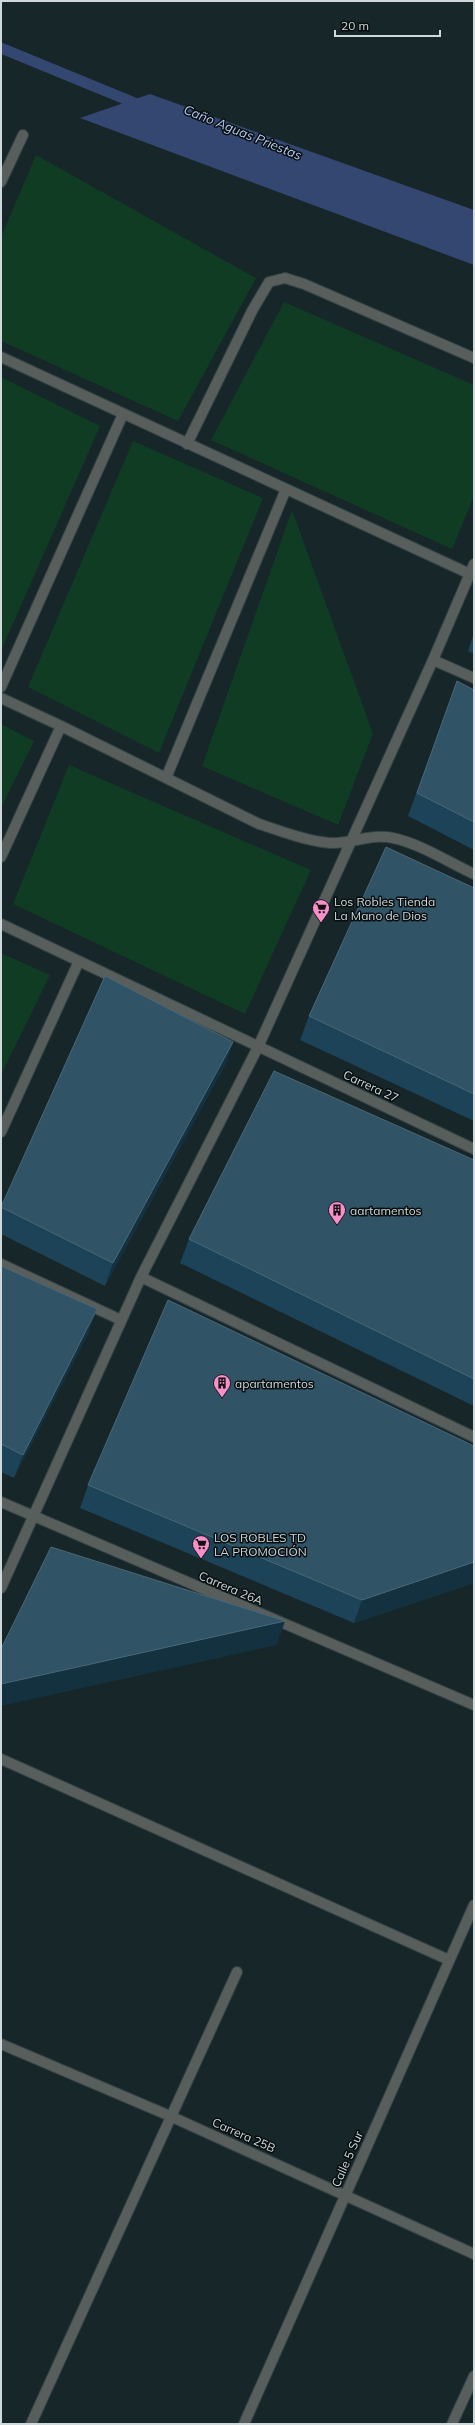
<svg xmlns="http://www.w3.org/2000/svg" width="475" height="2425" font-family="Mulish,sans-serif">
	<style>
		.green { fill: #0f3c23 }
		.water { fill: #344770 }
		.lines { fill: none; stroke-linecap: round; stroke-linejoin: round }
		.stream { stroke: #344770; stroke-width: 11 }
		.minor-casing { stroke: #344245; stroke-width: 12 }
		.minor { stroke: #575e5c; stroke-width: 10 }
		.wall { fill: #1d4358 }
		.shaded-wall { fill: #13313f }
		.building { fill: #305366; stroke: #496878 }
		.labels { text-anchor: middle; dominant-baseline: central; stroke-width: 3; stroke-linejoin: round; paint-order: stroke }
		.poi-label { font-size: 12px; fill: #cfd8da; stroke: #080e0f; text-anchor: start }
		.street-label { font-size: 12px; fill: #cfd8da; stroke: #080e0f }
		.water-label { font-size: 13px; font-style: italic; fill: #b9cdf6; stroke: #080e0f }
	</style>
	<rect width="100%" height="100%" fill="#172629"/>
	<path class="green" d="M36,155L256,278L178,421L1,341V237Z
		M284,302L474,385V496L452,549L211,440Z
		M1,377L100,426L1,651Z
		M133,441L263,498L159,753L28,687Z
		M292,510L373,734L338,825L202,766Z
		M1,724L34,741L1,808Z
		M69,765L311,870L245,1014L13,904Z
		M1,953L50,975L1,1075Z"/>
	<path class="water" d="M150,94L474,210V265L80,118Z"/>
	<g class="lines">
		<path class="stream" d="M1,48L142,106"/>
		<g class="minor-casing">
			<path id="minor" d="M1,182L23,135
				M1,357L470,574
				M187,444L252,311L269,282L285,278L304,284L474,358
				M433,660L474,678
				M1,687L123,414
				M1,698L61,726
				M166,778L286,489
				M1,857L61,726L259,824C281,831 306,841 330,843C352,844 371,833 393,838C421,844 448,862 474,874
				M1,924L474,1149
				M1,1132L79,961
				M1,1264L121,1320
				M141,1277L474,1437
				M1,1502L474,1705
				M1,1588L141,1277L258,1047L433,660L474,564
				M1,1759L449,1960
				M1,2044L170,2116L474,2254
				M31,2424L237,1972
				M244,2424L474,1905
				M452,2424L474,2376"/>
		</g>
		<use href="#minor" class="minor"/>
	</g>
	<path class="wall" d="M474,633V654L468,651Z
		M457,681L474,690V850L408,816Z
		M474,888V1121L300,1040L309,1016Z
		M233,1042L225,1065L105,1286L1,1234V1207Z
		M474,1160V1406L180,1263L189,1239Z
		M1,1266L89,1332L14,1478L1,1472Z
		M474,1446V1583L354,1623L80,1508L88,1485Z"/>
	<path class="shaded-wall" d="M233,1042L225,1065L105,1286L113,1263Z
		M97,1309L89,1332L14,1478L23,1455Z
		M474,1562V1583L354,1623L362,1600Z
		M285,1621L277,1645L1,1706V1684Z"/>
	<path class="building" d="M457,681L474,690V822L417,793Z
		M386,847L474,888V1094L309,1016Z
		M105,976L233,1042L113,1263L1,1207Z
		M274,1071L474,1160V1379L189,1239Z
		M1,1266L97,1309L23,1455L1,1444Z
		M168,1300L474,1446V1562L362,1600L88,1485Z
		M51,1547L285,1621L1,1684V1649Z"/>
	<defs>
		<g id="supermarket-pin" transform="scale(0.9)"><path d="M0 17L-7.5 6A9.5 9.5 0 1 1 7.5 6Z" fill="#f98fc9" stroke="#080e0f"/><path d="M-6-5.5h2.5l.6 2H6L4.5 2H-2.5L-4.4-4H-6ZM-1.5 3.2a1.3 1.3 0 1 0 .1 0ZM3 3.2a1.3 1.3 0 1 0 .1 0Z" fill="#111"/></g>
		<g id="building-pin" transform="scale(0.9)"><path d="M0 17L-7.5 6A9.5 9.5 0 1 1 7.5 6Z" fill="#f98fc9" stroke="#080e0f"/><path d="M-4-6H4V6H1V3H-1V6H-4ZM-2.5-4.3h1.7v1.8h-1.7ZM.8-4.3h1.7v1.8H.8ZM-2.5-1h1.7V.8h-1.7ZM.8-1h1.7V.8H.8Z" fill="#111"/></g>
	</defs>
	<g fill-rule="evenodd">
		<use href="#supermarket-pin" x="321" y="908"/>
		<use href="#building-pin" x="337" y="1210"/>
		<use href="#building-pin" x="222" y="1383"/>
		<use href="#supermarket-pin" x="201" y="1544"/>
	</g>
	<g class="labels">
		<g class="poi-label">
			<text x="334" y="901">Los Robles Tienda<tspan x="334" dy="14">La Mano de Dios</tspan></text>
			<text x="350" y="1210">aartamentos</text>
			<text x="235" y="1383">apartamentos</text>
			<text x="214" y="1537">LOS ROBLES TD<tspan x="214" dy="14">LA PROMOCIÓN</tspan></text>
		</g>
		<g class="street-label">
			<text transform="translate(371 1086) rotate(25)">Carrera 27</text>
			<text transform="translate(231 1588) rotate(23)">Carrera 26A</text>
			<text transform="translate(244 2135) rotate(24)">Carrera 25B</text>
			<text transform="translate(347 2159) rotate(-66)">Calle 5 Sur</text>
		</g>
		<g class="water-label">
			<text transform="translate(243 132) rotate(22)">Caño Aguas Priestas</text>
		</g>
	</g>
	<rect width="475" height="2425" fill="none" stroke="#cfd8da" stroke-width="4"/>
	<path d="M335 30v6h105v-6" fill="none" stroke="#cfd8da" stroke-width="2"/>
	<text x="341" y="30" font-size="12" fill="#cfd8da" stroke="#080e0f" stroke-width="3" paint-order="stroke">20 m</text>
</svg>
